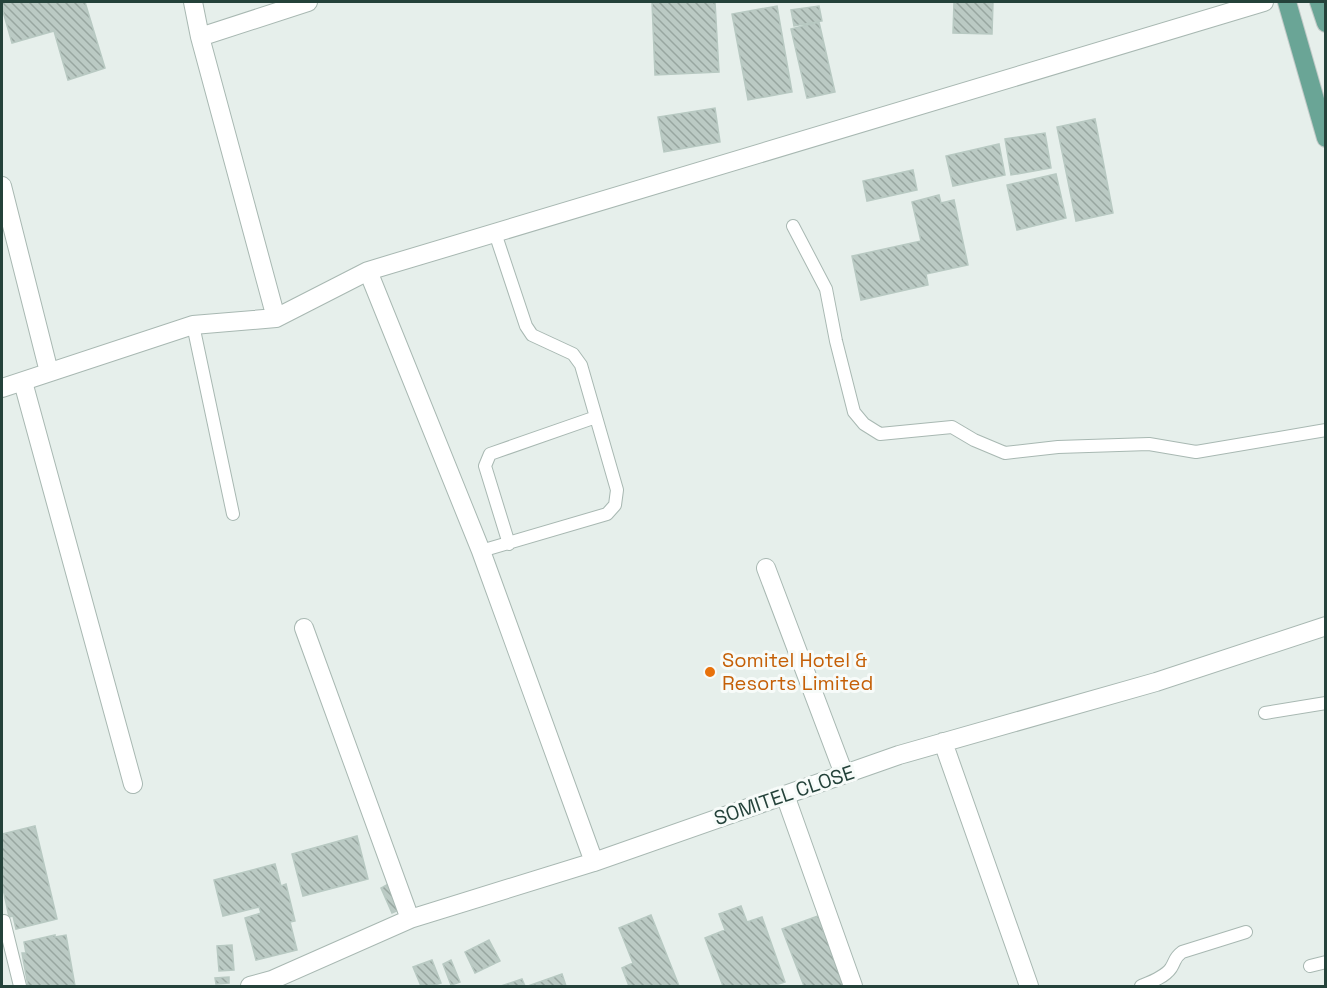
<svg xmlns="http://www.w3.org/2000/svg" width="1327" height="988" font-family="'Space Grotesk',sans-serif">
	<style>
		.building { fill: url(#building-back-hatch); stroke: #b8c9c2; stroke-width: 1.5 }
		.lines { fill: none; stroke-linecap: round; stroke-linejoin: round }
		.lane-casing { stroke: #a8b8b2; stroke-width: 14 }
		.street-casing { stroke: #a8b8b2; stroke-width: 20 }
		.primary-casing { stroke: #c2cac8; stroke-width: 20 }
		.lane { stroke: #fff; stroke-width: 12 }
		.street { stroke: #fff; stroke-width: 18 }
		.primary { stroke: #6aa596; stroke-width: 18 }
		.food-dot { fill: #e8710a; stroke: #f7fbf9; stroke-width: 2 }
		.labels { text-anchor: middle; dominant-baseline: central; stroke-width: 6; stroke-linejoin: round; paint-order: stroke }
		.food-label { font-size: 20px; fill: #c56008; stroke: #f7fbf9; text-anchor: start }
		.street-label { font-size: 20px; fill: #24423a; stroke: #f7fbf9 }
	</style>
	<defs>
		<pattern id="building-back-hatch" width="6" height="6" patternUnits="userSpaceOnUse" patternTransform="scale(1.5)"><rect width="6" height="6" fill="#bbcac4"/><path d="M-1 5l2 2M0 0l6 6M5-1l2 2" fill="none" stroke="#98a6a0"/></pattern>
	</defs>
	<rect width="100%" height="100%" fill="#e6efeb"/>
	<path class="building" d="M2,2H85L105,68L68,80L54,31L12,43L2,8Z
		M652,2H715L719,72L655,75Z
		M954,2H993L992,34L953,33Z
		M777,6L792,92L748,100L732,14Z
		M819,6L822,21L794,26L791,10Z
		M819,22L835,92L807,98L791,29Z
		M715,108L720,142L664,152L658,117Z
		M1095,119L1113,213L1076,221L1057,127Z
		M1045,133L1051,168L1011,175L1005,139Z
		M999,144L1005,175L953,186L946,156Z
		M913,170L917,190L867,201L863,181Z
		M1056,174L1066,218L1017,230L1007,185Z
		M939,195L941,203L954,200L968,265L926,274L928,285L861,300L852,256L921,241L912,202Z
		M35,826L57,919L16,929L13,916L9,917L2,884V834Z
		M357,836L368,879L303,896L292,854Z
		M275,864L281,886L286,884L295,921L290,922L297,950L256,960L245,918L261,913L259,907L223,916L214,880Z
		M392,882L403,908L392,913L381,888Z
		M741,906L747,922L762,917L785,982L772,986H723L705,938L725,930L719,914Z
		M651,915L679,986H629L622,968L633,963L619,928Z
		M818,916L824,933L830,931L837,950L831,951L844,986H804L782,929Z
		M55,935V937L66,935L75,986H28L22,953H26L24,942Z
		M489,940L500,961L475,973L465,952Z
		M232,945L234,970L219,971L217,946Z
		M432,960L441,983L431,986H421L413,967Z
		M451,960L460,982L451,985L443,964Z
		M562,974L566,986H528Z
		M229,977V983L216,984L215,978Z
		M522,979L525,986H501Z"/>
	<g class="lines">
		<g class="lane-casing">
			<path id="lane" d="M793,226L826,289L836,341L854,412L864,424L880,434L952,427L974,440L1005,453L1058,447L1149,444L1196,452L1326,430
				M193,325L233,514
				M509,544L485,466L490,454L596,417
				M481,551L607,514L615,505L617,490L581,365L573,354L532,335L526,326L495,233
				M1265,713L1326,703
				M4,921L20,986
				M1310,966L1326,962
				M1141,986C1151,982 1165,977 1171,968C1176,960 1174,958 1182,952L1246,932"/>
		</g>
		<g class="street-casing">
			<path id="street" d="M193,2L200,37L276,318
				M200,37L308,2
				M2,186L49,372
				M368,271L481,551L594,862
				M23,382L133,784
				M2,388L193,325L276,318L368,271L1264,2
				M766,568L844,774
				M304,628L410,919
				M943,742L1029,986
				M785,795L853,986
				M250,986L272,980L410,919L594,862L899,755L1156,682L1326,626"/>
		</g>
		<g class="primary-casing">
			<path id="primary" d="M1287,2L1326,138
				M1319,2L1326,23"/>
		</g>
		<use href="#lane" class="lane"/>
		<use href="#street" class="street"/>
		<use href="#primary" class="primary"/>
	</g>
	<circle class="food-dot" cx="710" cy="672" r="6"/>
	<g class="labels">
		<g class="food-label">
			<text x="722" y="660">Somitel Hotel &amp;<tspan x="722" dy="23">Resorts Limited</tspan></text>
		</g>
		<g class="street-label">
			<text transform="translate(784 795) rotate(-19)">SOMITEL CLOSE</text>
		</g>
	</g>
	<rect width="1327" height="988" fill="none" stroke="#24423a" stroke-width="6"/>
</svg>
